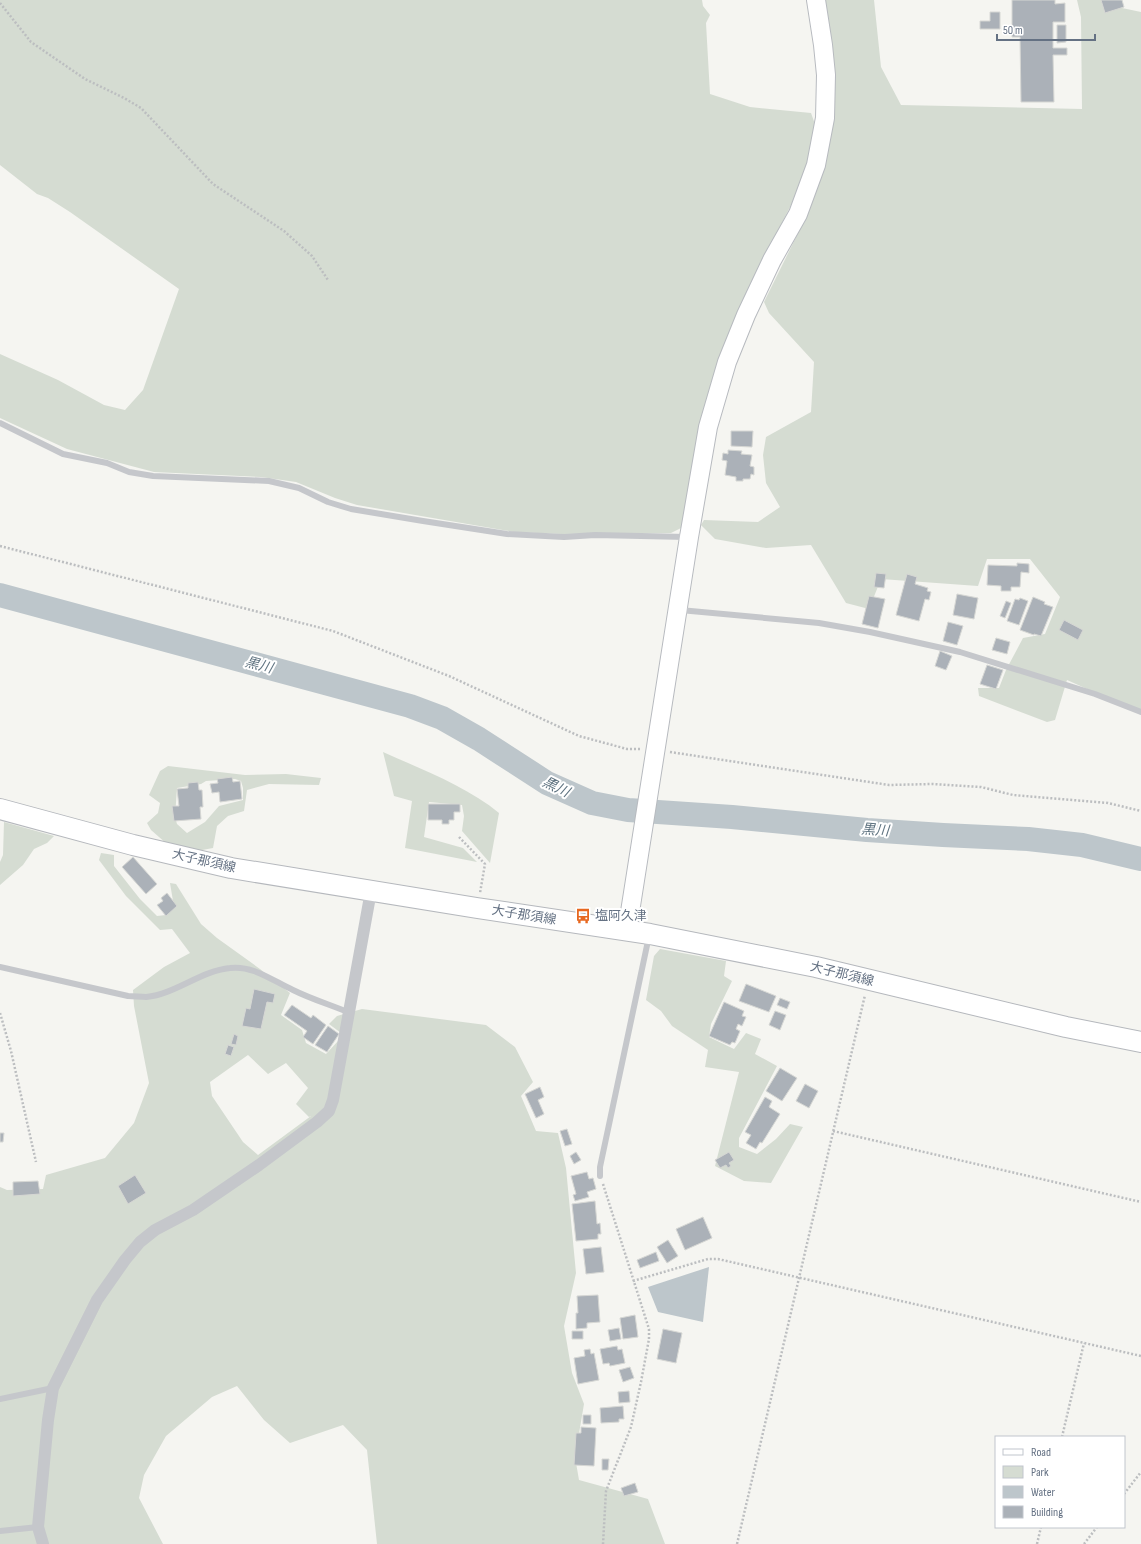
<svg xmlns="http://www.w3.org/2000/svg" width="1141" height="1544" font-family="'Sofia Sans Condensed','Noto Sans JP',sans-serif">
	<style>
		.green { fill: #d5dcd2; fill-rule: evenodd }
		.water { fill: #bdc6cb }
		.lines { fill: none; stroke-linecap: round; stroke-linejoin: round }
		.river { stroke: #bdc6cb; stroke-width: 24 }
		.building { fill: #abb1b8; stroke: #d6d7d4 }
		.secondary-casing { stroke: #b7babf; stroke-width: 20 }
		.primary-casing { stroke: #b5b8bd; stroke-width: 22 }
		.path { stroke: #bcbec0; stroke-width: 2.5; stroke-dasharray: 2 2; stroke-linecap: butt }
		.lane { stroke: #c5c7cb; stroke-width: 6 }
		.street { stroke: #c5c7cb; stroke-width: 12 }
		.secondary { stroke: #fff; stroke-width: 18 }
		.primary { stroke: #fff; stroke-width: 20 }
		.labels { text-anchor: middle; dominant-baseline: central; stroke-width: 4; stroke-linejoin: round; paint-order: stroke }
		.street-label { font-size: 13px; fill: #647183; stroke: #fff }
		.poi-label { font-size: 13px; fill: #647183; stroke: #fff; text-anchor: start }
		.water-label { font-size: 14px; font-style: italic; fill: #5f7380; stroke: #fff }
	</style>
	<rect width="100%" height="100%" fill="#f5f5f1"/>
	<path class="green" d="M0,0H702L703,6L710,15L706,23L710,94L750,107L811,113L816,127L806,175L737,313L712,380L700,426L685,526L671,533L562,534L514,532L357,505L335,498L296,482L261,477L154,472L67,449L0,418V354L58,380L104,405L125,410L143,390L179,289L70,212L48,198L37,194L0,165Z
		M821,0H874L881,67L901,105L1082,109L1081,17L1077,0H1102L1103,4L1141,12V713L1067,680L1055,720L1047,722L979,696L978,688H999L1006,670L1023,638L1045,634L1060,597L1030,559H987L978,586L881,579L869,609L846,603L811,545L766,548L715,539L701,525L704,520L758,522L780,507L766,483L763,455L766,437L811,412L814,362L769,313L764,302L805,219L823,172Z
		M383,752C421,769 468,787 499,813L490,863L462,831L464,816L462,805L429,802L424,837L463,848L477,862L405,848L412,801L394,796Z
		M168,766L245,775L286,774L321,778L319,785L269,784L247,790L244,811L228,816L217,826L213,848L197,851L167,844L151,830L147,823L158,813L160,803L149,795L160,771ZM235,779L241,781L243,788V800L219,806L205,822L187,833L177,824L175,817L177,788L201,784L206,781Z
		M4,822L54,836L47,843L34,849L23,865L0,885V862L3,855Z
		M101,853L114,855V866L140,899L157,916L166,915L174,907L170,883L176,884L201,924L217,938L260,969L290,993L281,1015L302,1030L306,1043L326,1054L339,1040L341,1033L329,1024L337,1016L362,1009L486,1025L515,1047L533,1082L521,1096L536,1131L558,1133L566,1168L576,1273L564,1326L572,1373L584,1404L575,1457L579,1480L648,1499L665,1544H377L367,1450L343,1425L290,1443L264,1420L237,1386L212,1397L166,1436L144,1475L139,1498L163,1544H0V1187L7,1190L43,1189L46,1175L105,1158L134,1123L149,1083L134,1006L133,990L164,967L190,953L172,929L160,930L126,896L99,860ZM248,1055L268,1074L286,1063L308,1088L296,1104L309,1117L311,1116L258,1155L243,1142L212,1096L210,1082Z
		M660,949L726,961L724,976L732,981L711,1024L709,1037L734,1049L746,1033L761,1039L755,1054L777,1066L739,1138V1147L757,1154L776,1139L790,1124L803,1127L771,1183L744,1181L715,1166L739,1072L705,1067L708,1050L672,1026L661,1011L646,1000L654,956Z"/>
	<path class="water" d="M709,1267L703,1322L658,1312L648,1287Z"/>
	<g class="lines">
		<path class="river" d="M0,595L410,706L442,718L479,739L547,783L592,803L628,810L732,817L867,830L943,835L1028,839L1082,845L1141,859"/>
	</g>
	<path class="building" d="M1012,0H1055V4L1065,3V22H1053V48H1067V55H1053L1054,102H1021L1020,37H1012Z
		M1101,0H1122L1124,7L1105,13Z
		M990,12H1000V29H980V21H990Z
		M1057,25H1066V42L1057,43Z
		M731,431H753L752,447L731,446Z
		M728,450L742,451L741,454L752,455L750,466L754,467V475L751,474L750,479H743V481H736V477L725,475L727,461L722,460L723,453L728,454Z
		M1017,563L1029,564V573L1021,572L1020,587H1011V591H1001V586L987,585L988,565L1017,566Z
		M876,573L886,574L884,588L874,587Z
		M907,574L917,577L915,584L928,588L927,591L931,592L929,600L925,599L919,621L896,615Z
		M957,594L978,598L974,619L953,615Z
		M869,596L885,599L878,628L862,624Z
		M1033,597L1045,602L1044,604L1053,607L1041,636L1034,634V635L1020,630Z
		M1020,598L1028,601L1019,625L1007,621L1015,599L1019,600Z
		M1006,601L1011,603L1005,618L1000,616Z
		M1064,620L1083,630L1078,640L1059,630Z
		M948,622L963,626L957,645L943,641Z
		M996,638L1010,642L1007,654L992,650Z
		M940,651L952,656L946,670L935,666Z
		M987,665L1003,670L996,689L980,684Z
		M232,777L233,782L240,781L242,799L220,802L219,792L212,793L210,784L218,783L217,779Z
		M198,782L199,790H202L203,807H200L201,819L174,821L172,806H179L177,789L188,788V783Z
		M428,804H460V812H454V820H449V824H442V820H428Z
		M133,857L157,884L146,894L122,867Z
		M167,893L177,906L166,916L157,905L163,901L161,898Z
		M746,984L776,996L769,1012L739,1001Z
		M254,989L275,994L273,1003L267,1002L261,1029L242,1026L246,1008L250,1009Z
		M780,998L790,1002L787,1009L777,1005Z
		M724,1002L744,1011L742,1016L746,1017L742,1026L738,1024L736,1029L740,1031L735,1043L732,1042L730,1045L709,1036Z
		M292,1005L311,1018L313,1015L326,1025L313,1044L303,1037L307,1031L284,1015Z
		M775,1011L786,1015L780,1030L769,1025Z
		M328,1026L339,1034L327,1052L315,1045Z
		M234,1034L238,1036L236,1045L231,1044Z
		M228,1045L234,1047L231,1056L225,1054Z
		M780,1068L797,1078L782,1101L766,1091Z
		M805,1084L818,1091L809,1108L796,1101Z
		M540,1087L544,1097L538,1100L544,1114L536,1118L525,1094Z
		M765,1097L772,1101L769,1107L780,1114L762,1143L760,1142L756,1149L746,1143L751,1135L745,1132Z
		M567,1129L572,1144L565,1146L560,1131Z
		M0,1133H4L3,1142H0Z
		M576,1152L581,1160L574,1164L570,1156Z
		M729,1152L734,1160L729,1163L731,1166L728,1168L726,1165L720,1168L715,1160Z
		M587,1172L589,1179L593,1178L596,1189L587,1192L589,1197L575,1201L573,1195L576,1194L571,1176Z
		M135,1175L146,1193L128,1204L118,1186Z
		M38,1181L40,1194L13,1196V1182Z
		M595,1201L597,1224L600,1223L601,1234H598V1239L576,1241L572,1204Z
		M703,1217L712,1238L685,1250L676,1229Z
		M668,1240L678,1256L667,1263L657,1247Z
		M601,1247L604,1272L586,1274L583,1249Z
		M656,1252L659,1261L640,1268L637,1260Z
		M598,1295L600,1322L587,1323V1328L576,1329V1313H578L577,1296Z
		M635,1315L638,1337L623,1339L620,1318Z
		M619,1328L621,1339L610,1341L608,1330Z
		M663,1329L682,1333L676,1363L657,1359Z
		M572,1331H583V1339H572Z
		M617,1346L618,1350L622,1349L625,1363L610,1366L609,1363L603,1364L600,1349Z
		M590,1349L591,1354L594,1353L599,1380L578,1384L574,1358L585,1356L584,1350Z
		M630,1367L634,1378L623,1382L619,1370Z
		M629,1391L630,1402L619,1403L618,1392Z
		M623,1406L624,1419H619V1422L601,1423L600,1408Z
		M583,1415H591V1424H583Z
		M581,1427L596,1428L594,1466L574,1465L576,1433H581Z
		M602,1459H609L608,1470H602Z
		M635,1483L638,1492L624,1496L621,1488Z"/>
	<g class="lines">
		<g class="secondary-casing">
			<path id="secondary" d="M627,931L689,537L708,427L727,362L746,315L772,260L798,214L816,165L825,118L826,75L823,45L816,0"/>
		</g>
		<g class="primary-casing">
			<path id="primary" d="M0,809L133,845L231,868L477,908L650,934L816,967L1066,1027L1141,1042"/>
		</g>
		<path class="path" d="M0,3L31,42L85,79L124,98L141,108L213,184L284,231L312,256L328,280
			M0,546L333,631L449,676L579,736L627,749H642
			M670,752L889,785L932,784L981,787L1013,795L1108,803L1141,811
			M459,837L485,864L480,893
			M0,1013L11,1051L36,1162
			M833,1131L1141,1202
			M603,1184L649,1329V1339L641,1382L631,1427L606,1491L603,1544
			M633,1281L708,1259H718L1141,1356
			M1062,1437L1084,1343
			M1124,1494L1141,1472
			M737,1544L865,995
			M1037,1544L1041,1527
			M1084,1544L1097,1527"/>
		<path class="lane" d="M0,423L63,454L107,463L129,472L153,476L269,481L299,488L328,502L351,509L423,521L507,534L564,537L595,535L687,537
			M680,610L819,623L870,632L960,652L1095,694L1141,712
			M0,967L128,996C134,996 141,997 146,997C176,994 200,971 230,968C253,965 273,981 293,990C311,999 331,1005 350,1013
			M600,1176V1167L649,936
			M0,1399L53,1388
			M0,1531L38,1527"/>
		<path class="street" d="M43,1544L38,1527L48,1420L53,1388L97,1300L125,1260L140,1242L155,1230L193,1210L259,1165L317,1122L329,1111L333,1100L371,891"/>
		<use href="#secondary" class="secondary"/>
		<use href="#primary" class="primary"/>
	</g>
	<defs>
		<g id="bus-bare" transform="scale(1.2)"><path d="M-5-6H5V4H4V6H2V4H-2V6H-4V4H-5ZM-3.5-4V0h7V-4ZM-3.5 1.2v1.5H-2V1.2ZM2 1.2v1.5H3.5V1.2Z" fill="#e76820" stroke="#fff" stroke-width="2.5" paint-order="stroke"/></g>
	</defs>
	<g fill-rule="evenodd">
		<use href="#bus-bare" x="583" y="916"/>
	</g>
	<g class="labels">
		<g class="street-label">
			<text transform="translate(204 861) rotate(13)">大子那須線</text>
			<text transform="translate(524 915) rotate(9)">大子那須線</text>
			<text transform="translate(842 974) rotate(14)">大子那須線</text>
		</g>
		<g class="poi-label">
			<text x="595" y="916">塩阿久津</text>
		</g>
		<g class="water-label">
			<text transform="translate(259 665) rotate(15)">黒川</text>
			<text transform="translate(556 787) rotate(26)">黒川</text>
			<text transform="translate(875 830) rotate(4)">黒川</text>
		</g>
	</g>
	<rect x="995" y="1436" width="130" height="92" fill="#ffffff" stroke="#c1c6cd"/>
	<rect x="1003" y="1449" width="20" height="6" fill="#ffffff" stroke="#c1c6cd"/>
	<text x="1031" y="1456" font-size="12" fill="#647183">Road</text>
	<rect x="1003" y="1466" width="20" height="12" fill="#d5dcd2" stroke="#c1c6cd"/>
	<text x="1031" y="1476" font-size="12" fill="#647183">Park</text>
	<rect x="1003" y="1486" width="20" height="12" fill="#bdc6cb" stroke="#c1c6cd"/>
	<text x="1031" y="1496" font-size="12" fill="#647183">Water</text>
	<rect x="1003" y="1506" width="20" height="12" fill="#abb1b8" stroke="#c1c6cd"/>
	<text x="1031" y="1516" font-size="12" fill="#647183">Building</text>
	<path d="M997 34v6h98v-6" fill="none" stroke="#647183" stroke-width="2"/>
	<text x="1003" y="34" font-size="12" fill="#647183" stroke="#ffffff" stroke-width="3" paint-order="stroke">50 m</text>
</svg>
